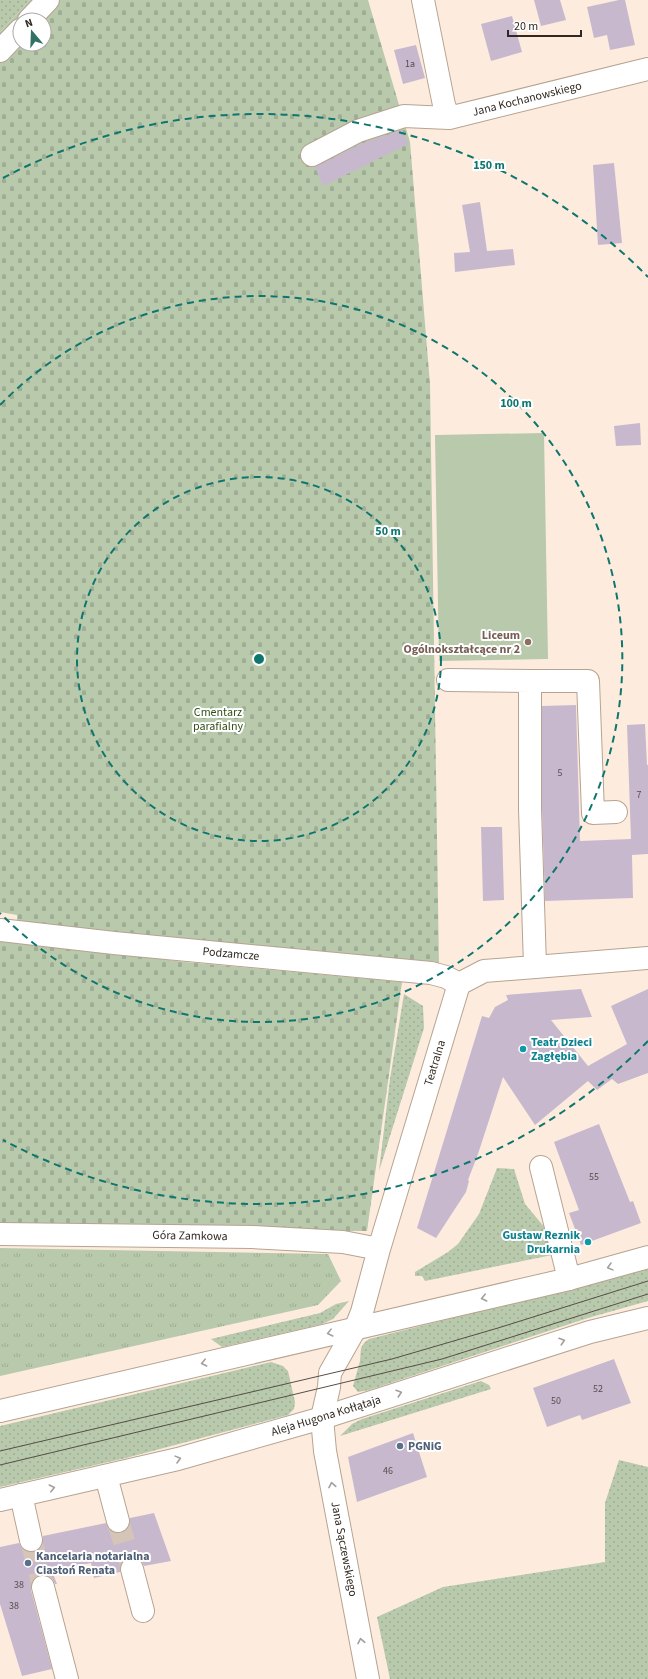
<svg xmlns="http://www.w3.org/2000/svg" width="648" height="1679" font-family="'Source Sans 3',sans-serif">
	<style>
		.grass { fill: url(#grass-dots) }
		.cemetery { fill: url(#cemetery-stones); fill-rule: evenodd }
		.park { fill: url(#park-tufts) }
		.pitch { fill: #b8c9ac }
		.building { fill: #c8b8ce }
		.lines { fill: none; stroke-linecap: round; stroke-linejoin: round }
		.minor-tunnel { stroke: #d4c5b8; stroke-width: 22; stroke-dasharray: 22 11; stroke-linecap: butt }
		.minor-casing { stroke: #b7a392; stroke-width: 24 }
		.major-casing { stroke: #b7a392; stroke-width: 24 }
		.minor { stroke: #fff; stroke-width: 22 }
		.major { stroke: #fff; stroke-width: 22 }
		.tram { stroke: #574e46; stroke-width: 1 }
		.oneway { stroke: #a29f9c }
		.ring { fill: none; stroke: #0f766e; stroke-width: 2; stroke-dasharray: 7 5 }
		.education-dot { fill: #8d6e63; stroke: #fff; stroke-width: 1.5 }
		.culture-dot { fill: #0f9aa8; stroke: #fff; stroke-width: 1.5 }
		.service-dot { fill: #5c6f8a; stroke: #fff; stroke-width: 1.5 }
		.labels { text-anchor: middle; dominant-baseline: central; stroke-width: 4; stroke-linejoin: round; paint-order: stroke }
		.number-label { font-size: 10px; fill: #564d4d }
		.street-label { font-size: 12px; fill: #302922; stroke: #fff }
		.education-label { font-size: 12px; font-weight: bold; fill: #785e54; stroke: #fff; text-anchor: end }
		.park-label { font-size: 12px; fill: #334f18; stroke: #fff }
		.culture-label { font-size: 12px; font-weight: bold; fill: #0d838f; stroke: #fff; text-anchor: start }
		.service-label { font-size: 12px; font-weight: bold; fill: #4e5e75; stroke: #fff; text-anchor: start }
		.centre { fill: #0f766e; stroke: #fff; stroke-width: 2 }
		.ring-label { font-size: 12px; text-anchor: middle; font-weight: bold; fill: #0f766e; stroke: #fff; stroke-width: 4; stroke-linejoin: round; paint-order: stroke }
	</style>
	<defs>
		<pattern id="grass-dots" width="8" height="8" patternUnits="userSpaceOnUse"><rect width="8" height="8" fill="#b8c9ac"/><path d="M2 2h.1M6 6h.1" fill="none" stroke="#9ead94" stroke-width="1.8" stroke-linecap="round"/></pattern>
		<pattern id="cemetery-stones" width="16" height="16" patternUnits="userSpaceOnUse"><rect width="16" height="16" fill="#b8c9ac"/><path d="M2 7V4a2 2 0 0 1 4 0v3zM10 15v-3a2 2 0 0 1 4 0v3z" fill="#9ead94"/></pattern>
		<pattern id="park-tufts" width="24" height="20" patternUnits="userSpaceOnUse"><rect width="24" height="20" fill="#b8c9ac"/><path d="M3 7l-1-3M5 7V3M7 7l1-3M15 17l-1-3M17 17v-4M19 17l1-3" fill="none" stroke="#9ead94"/></pattern>
	</defs>
	<rect width="100%" height="100%" fill="#fdecdd"/>
	<path class="grass" d="M0,0H30L0,32Z
		M404,994L423,1006L424,1028L379,1171L390,1079Z
		M497,1168L514,1169L525,1204L551,1235L557,1254L425,1281L422,1276H415V1272L448,1252L458,1244L479,1214Z
		M648,1269V1301L588,1318L369,1390L358,1392L353,1386L360,1361L361,1348L364,1343L369,1339Z
		M349,1301L333,1319L322,1324L222,1347L211,1339L320,1313L336,1304Z
		M271,1362L283,1366L288,1371L295,1402L294,1409L288,1415L126,1458L0,1487V1426Z
		M481,1381L489,1385L491,1389L340,1436L352,1424L362,1419Z
		M619,1460L648,1467V1679H390L377,1617L443,1587L605,1562V1503Z"/>
	<path class="cemetery" d="M30,0H368L410,142L430,384L439,966L17,923V915L0,912V32ZM20,20H44V44H20Z
		M0,939L185,962L402,982L367,1231L0,1229Z"/>
	<path class="park" d="M0,1248L328,1254L341,1281L318,1305L0,1376Z"/>
	<path class="pitch" d="M544,433L548,659L439,661L435,435Z"/>
	<path class="building" d="M534,0H560L566,20L541,26Z
		M619,0H625L635,45L610,50L607,35L594,38L587,7Z
		M512,16L522,52L491,61L481,24Z
		M416,45L425,78L403,84L394,50Z
		M402,130L408,144L323,186L315,167L363,143Z
		M614,163L622,243L598,245L593,165Z
		M480,202L487,251L513,249L515,265L455,272L454,253L470,252L462,205Z
		M640,423L641,445L616,446L614,426Z
		M576,705L580,841L631,839L627,725L645,724L647,765H648V854L632,855L633,898L545,901L542,809V706Z
		M481,827H502L504,900L483,901Z
		M581,989L592,1017L551,1020L588,1066L627,1044L611,1006L648,989V1073L618,1084L612,1079L597,1090L588,1081L535,1125L503,1077L478,1154L468,1180L469,1181L466,1192L436,1238L417,1228L482,1016L489,1018L495,1007L508,1000L506,995Z
		M599,1124L630,1202L633,1201L641,1223L581,1245L569,1213L579,1210L554,1142Z
		M614,1359L631,1403L582,1420L580,1415L547,1427L533,1388Z
		M413,1433L427,1477L357,1502L348,1457Z
		M154,1513L171,1561L144,1566L141,1560L135,1557H129L123,1560L120,1566V1572L94,1578L91,1563L52,1571L57,1584H55L52,1578L46,1575H39L34,1578L31,1584V1590L52,1669L22,1676L0,1604V1547L19,1543L22,1548L27,1552H34L39,1549L43,1544V1536L106,1523L109,1530L114,1533H121L127,1530L130,1524V1518Z"/>
	<g class="lines">
		<path class="minor-tunnel" d="M118,1521L132,1569
			M31,1540L43,1587"/>
		<g class="minor-casing">
			<path id="minor" d="M423,0L444,105L449,118
				M29,20L48,0
				M0,51L20,30
				M312,155L358,131L404,116L449,118L648,69
				M448,680L530,681V809L535,966
				M530,681H588L593,813L616,812
				M0,930L114,943L431,973L446,977L459,984
				M541,1167L569,1279
				M0,1234L252,1237L343,1242L379,1249
				M106,1476L118,1521
				M21,1495L31,1540
				M132,1569L143,1611
				M43,1587L67,1679
				M368,1679L325,1451L322,1418L329,1387L330,1373L356,1327L362,1312L379,1249L459,984L484,971L648,958"/>
		</g>
		<g class="major-casing">
			<path id="major" d="M0,1411L569,1279L648,1257
				M0,1500L178,1459L322,1418L590,1332L648,1318"/>
		</g>
		<use href="#minor" class="minor"/>
		<use href="#major" class="major"/>
		<path class="tram" d="M0,1451L392,1359L498,1328L648,1281
			M0,1465L442,1359L648,1294"/>
	</g>
	<defs><path id="oneway-chevron" d="M-2-3.5L2.5 0L-2 3.5" fill="none" stroke-width="1.6" stroke-linecap="round" stroke-linejoin="round"/></defs>
	<g class="oneway">
		<use href="#oneway-chevron" transform="translate(610 1267) rotate(165)"/>
		<use href="#oneway-chevron" transform="translate(484 1298) rotate(167)"/>
		<use href="#oneway-chevron" transform="translate(330 1333) rotate(166)"/>
		<use href="#oneway-chevron" transform="translate(562 1341) rotate(-18)"/>
		<use href="#oneway-chevron" transform="translate(204 1363) rotate(167)"/>
		<use href="#oneway-chevron" transform="translate(399 1393) rotate(-18)"/>
		<use href="#oneway-chevron" transform="translate(178 1459) rotate(-15)"/>
		<use href="#oneway-chevron" transform="translate(332 1485) rotate(-101)"/>
		<use href="#oneway-chevron" transform="translate(52 1488) rotate(-13)"/>
		<use href="#oneway-chevron" transform="translate(361 1641) rotate(-101)"/>
	</g>
	<g class="ring">
		<circle cx="259" cy="659" r="182"/>
		<path d="M0 405A363 363 0 1 1 0 913"/>
		<path d="M648 1041A545 545 0 0 1 3 1140M3 178A545 545 0 0 1 648 277"/>
	</g>
	<circle class="education-dot" cx="528" cy="642" r="4"/>
	<g class="culture-dot">
		<circle cx="523" cy="1049" r="4"/>
		<circle cx="588" cy="1242" r="4"/>
	</g>
	<g class="service-dot">
		<circle cx="400" cy="1446" r="4"/>
		<circle cx="28" cy="1563" r="4"/>
	</g>
	<g class="labels">
		<g class="number-label">
			<text x="410" y="64">1a</text>
			<text x="560" y="773">5</text>
			<text x="639" y="795">7</text>
			<text x="594" y="1177">55</text>
			<text x="598" y="1389">52</text>
			<text x="556" y="1401">50</text>
			<text x="388" y="1471">46</text>
			<text x="19" y="1585">38</text>
			<text x="14" y="1606">38</text>
		</g>
		<g class="street-label">
			<text transform="translate(527 99) rotate(-14)">Jana Kochanowskiego</text>
			<text transform="translate(231 954) rotate(5)">Podzamcze</text>
			<text transform="translate(435 1063) rotate(-73)">Teatralna</text>
			<text transform="translate(190 1236) rotate(1)">Góra Zamkowa</text>
			<text transform="translate(326 1416) rotate(-17)">Aleja Hugona Kołłątaja</text>
			<text transform="translate(344 1549) rotate(79)">Jana Sączewskiego</text>
		</g>
		<g class="education-label">
			<text x="520" y="635">Liceum<tspan x="520" dy="14">Ogólnokształcące nr 2</tspan></text>
		</g>
		<g class="park-label">
			<text x="218" y="712">Cmentarz<tspan x="218" dy="14">parafialny</tspan></text>
		</g>
		<g class="culture-label">
			<text x="531" y="1042">Teatr Dzieci<tspan x="531" dy="14">Zagłębia</tspan></text>
			<text x="580" y="1235" text-anchor="end">Gustaw Reznik<tspan x="580" dy="14">Drukarnia</tspan></text>
		</g>
		<g class="service-label">
			<text x="408" y="1446">PGNiG</text>
			<text x="36" y="1556">Kancelaria notarialna<tspan x="36" dy="14">Ciastoń Renata</tspan></text>
		</g>
	</g>
	<circle cx="259" cy="659" r="6" class="centre"/>
	<g class="ring-label">
		<text x="489" y="169">150 m</text>
		<text x="516" y="407">100 m</text>
		<text x="388" y="535">50 m</text>
	</g>
	<g transform="translate(32 32) rotate(341)"><circle r="19" fill="#ffffff" stroke="#aca9a7"/>
	<path d="M0-3L7 15L0 10L-7 15Z" fill="#307365"/>
	<text y="-6" font-size="11" font-weight="bold" text-anchor="middle" fill="#302922">N</text>
	</g>
	<path d="M508 30v6h73v-6" fill="none" stroke="#302922" stroke-width="2"/>
	<text x="514" y="30" font-size="12" fill="#302922" stroke="#ffffff" stroke-width="3" paint-order="stroke">20 m</text>
</svg>
